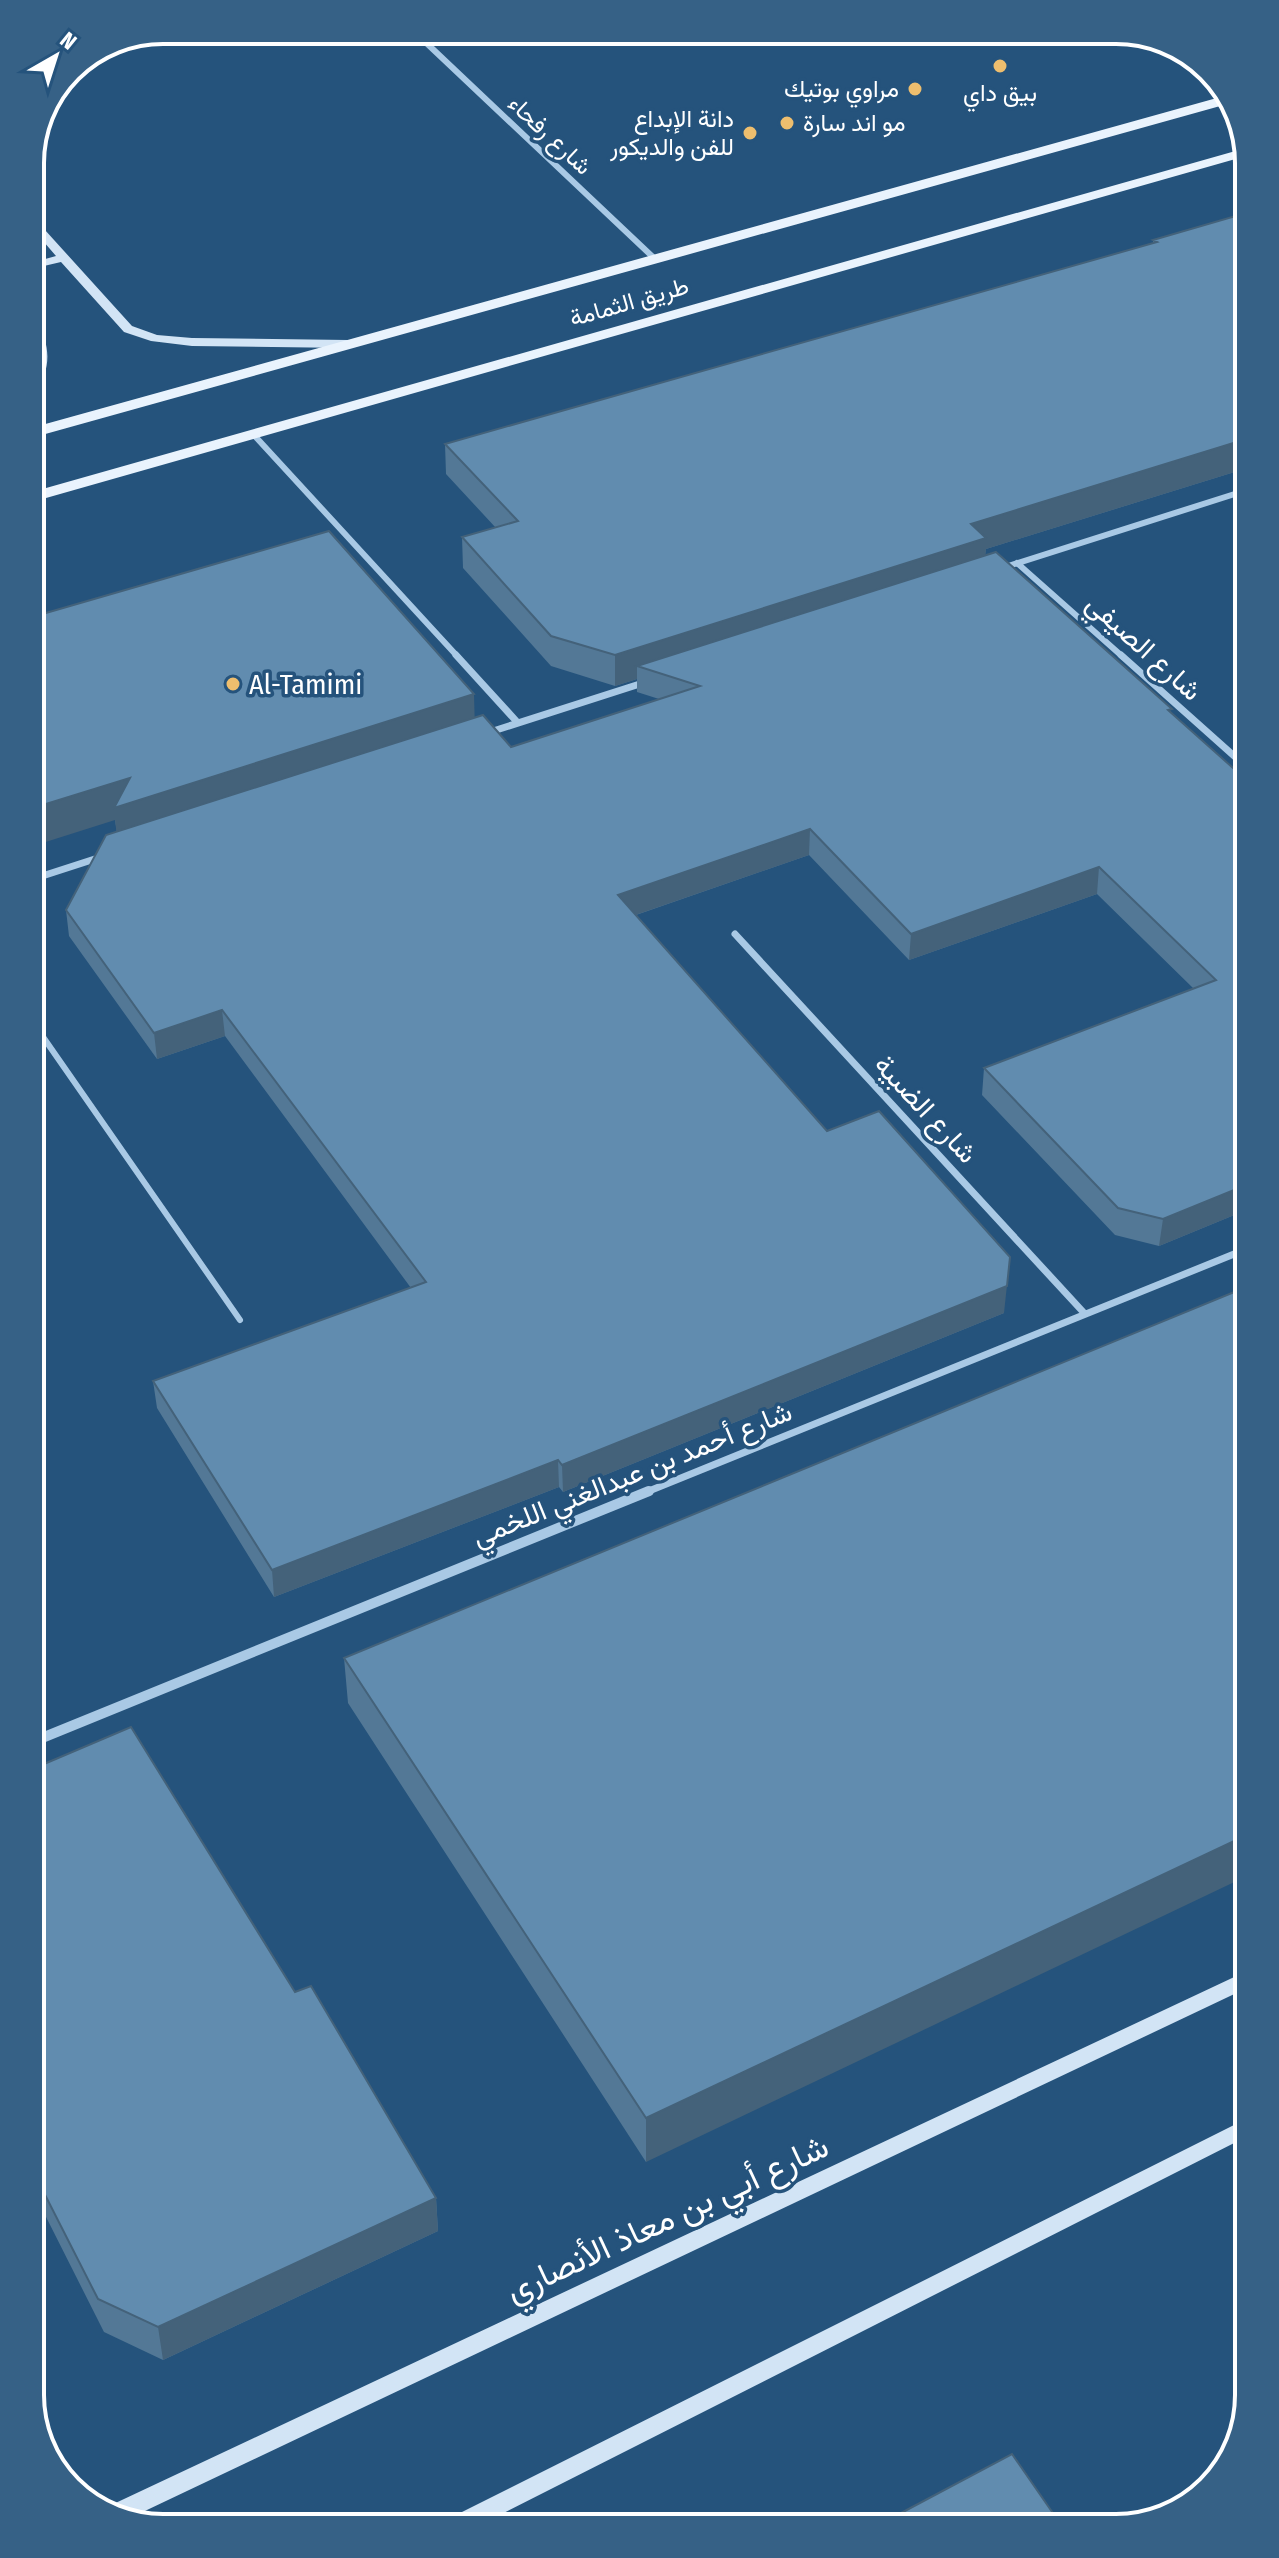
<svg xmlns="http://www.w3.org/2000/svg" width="1279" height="2558" font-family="'Fira Sans Condensed',Vazirmatn,sans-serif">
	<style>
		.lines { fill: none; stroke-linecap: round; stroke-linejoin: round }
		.lane { stroke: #a9c9e5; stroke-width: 6 }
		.street-far2 { stroke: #a9c9e5; stroke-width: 6 }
		.street-far1 { stroke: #a9c9e5; stroke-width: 7 }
		.street { stroke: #a9c9e5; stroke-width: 10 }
		.secondary { fill: #d2e4f5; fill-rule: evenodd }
		.primary { fill: #e9f3fd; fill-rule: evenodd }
		.wall { fill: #537896 }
		.shaded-wall { fill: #44627a }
		.building { fill: #618caf; stroke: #44627a; stroke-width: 2 }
		.poi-dot { fill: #eebe6e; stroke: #25537c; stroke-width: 3 }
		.labels { text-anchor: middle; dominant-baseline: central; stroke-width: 7; stroke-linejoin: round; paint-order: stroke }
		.far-poi-label { font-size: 24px; fill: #fff; stroke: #25537c; text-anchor: end }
		.far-street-label { font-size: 24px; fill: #fff; stroke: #25537c }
		.street-label { font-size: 28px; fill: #fff; stroke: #25537c }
		.poi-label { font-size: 28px; fill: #fff; stroke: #25537c; text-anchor: start }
		.near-street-label { font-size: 34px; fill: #fff; stroke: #25537c }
		.rim { fill: none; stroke: #fff; stroke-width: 4 }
	</style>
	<rect width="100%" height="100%" fill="#25537c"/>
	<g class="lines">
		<path class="lane" d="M34,1024L240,1320"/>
		<path class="street-far2" d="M420,37L655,259
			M253,434L458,657
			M1017,563L1123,657
			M1002,568L1241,492"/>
		<path class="street-far1" d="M456,655L518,723
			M1121,655L1242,763
			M487,733L646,682
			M33,879L101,857
			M735,934L1085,1314
			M644,1493L1244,1250"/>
		<path class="street" d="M37,1740L649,1491"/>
		<path class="secondary" d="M31,218L35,219L132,326L157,335L192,338L348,340L354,344L348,348L192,346L151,341L124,332L61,262L31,269V263L56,256L31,227Z
			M31,319L35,320C52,345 51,369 35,394L31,395V378L36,357Z
			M1247,1971V1988L128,2519L106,2511L107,2507Z
			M1248,2118V2136L480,2525H447L450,2518Z"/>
		<path class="primary" d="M1224,96L1231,103L31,438V428Z
			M1239,150V158L32,502V492Z"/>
	</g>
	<path class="wall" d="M1239,215L1241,470L986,549L985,555L1171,713L1242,776L1244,1211L1159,1246L1115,1235L982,1095L984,1068L1194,989L1097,894L909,960L809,855L636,915L827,1131L1004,1313L563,1492L559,1487L274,1597L157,1408L153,1381L411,1288L225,1036L157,1059L69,936L66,910L117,832L115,820L32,617L474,718L511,747L659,699L637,692V679L615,686L551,666L463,568L462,537L496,528L446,474L445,444L1153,243V240Z
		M1244,1288L646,2162L348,1703L344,1658Z
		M37,1767L295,1992L436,2198L438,2231L163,2360L104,2332L39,2203Z"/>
	<path class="shaded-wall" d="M1240,441L1241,470L986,549L984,568L637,666V679L615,686V655L971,524Z
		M474,694L475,731L118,845L115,820L33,846V808L130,778Z
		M810,829L809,855L618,921V895Z
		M1099,867L1097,894L909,960L911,934Z
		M222,1010L225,1036L157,1059L154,1033Z
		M1244,1186V1211L1159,1246L1163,1219Z
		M1010,1257L1004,1313L563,1492L562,1465Z
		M558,1460L559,1487L274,1597L272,1570Z
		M1247,1835V1876L646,2162V2118Z
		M436,2198L438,2231L163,2360L158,2327Z"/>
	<path class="building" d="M1239,215L1240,441L971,524L986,538L615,655L551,636L462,537L518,521L445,444L1157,242L1153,240Z
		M329,531L474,694L114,808L130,778L33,808L32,617Z
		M996,552L1172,709L1168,710L1242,776L1244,1186L1163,1219L1118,1208L984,1068L1216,980L1099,867L911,934L810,829L618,895L827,1131L879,1111L1010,1257L1007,1286L562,1465L558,1460L272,1570L153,1381L426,1282L222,1010L154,1033L66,910L106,835L483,715L511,747L700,686L637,666Z
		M1244,1288L1247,1835L646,2118L344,1658Z
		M131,1727L295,1992L311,1986L436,2198L158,2327L98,2299L39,2183L37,1767Z
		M1012,2454L1057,2519L886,2521Z"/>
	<g class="poi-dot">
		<circle cx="1000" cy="66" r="8"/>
		<circle cx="915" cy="89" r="8"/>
		<circle cx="787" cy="123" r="8"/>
		<circle cx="750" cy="133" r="8"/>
		<circle cx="233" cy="684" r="8"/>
	</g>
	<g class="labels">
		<g class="far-poi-label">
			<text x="899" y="89">مراوي بوتيك</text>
			<text x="1000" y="93" text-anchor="middle">بيق داي</text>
			<text x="734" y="119">دانة الإبداع<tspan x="734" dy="28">للفن والديكور</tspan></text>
			<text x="803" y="123" text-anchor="start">مو اند سارة</text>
		</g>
		<g class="far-street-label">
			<text transform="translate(550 135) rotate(43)">شارع رفحاء</text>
			<text transform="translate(629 302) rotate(-16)">طريق الثمامة</text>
		</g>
		<g class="street-label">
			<text transform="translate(1144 647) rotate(42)">شارع الصيفي</text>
			<text transform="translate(926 1109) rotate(47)">شارع الضبية</text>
			<text transform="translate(632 1474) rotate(-22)">شارع أحمد بن عبدالغني اللخمي</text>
		</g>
		<g class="poi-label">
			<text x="249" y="684">Al-Tamimi</text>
		</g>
		<g class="near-street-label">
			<text transform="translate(667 2218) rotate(-25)">شارع أبي بن معاذ الأنصاري</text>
		</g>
	</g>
	<path d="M0 0H1279V2558H0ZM163 44H1116A119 119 0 0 1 1235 163V2395A119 119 0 0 1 1116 2514H163A119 119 0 0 1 44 2395V163A119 119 0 0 1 163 44Z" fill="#366186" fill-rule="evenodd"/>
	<path class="rim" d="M163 44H1116A119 119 0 0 1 1235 163V2395A119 119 0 0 1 1116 2514H163A119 119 0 0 1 44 2395V163A119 119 0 0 1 163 44Z"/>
	<g transform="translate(56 56) rotate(39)" stroke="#25537c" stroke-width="6" paint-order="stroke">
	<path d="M0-6L14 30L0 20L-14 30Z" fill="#ffffff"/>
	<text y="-12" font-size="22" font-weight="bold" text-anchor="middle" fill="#ffffff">N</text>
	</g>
</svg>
